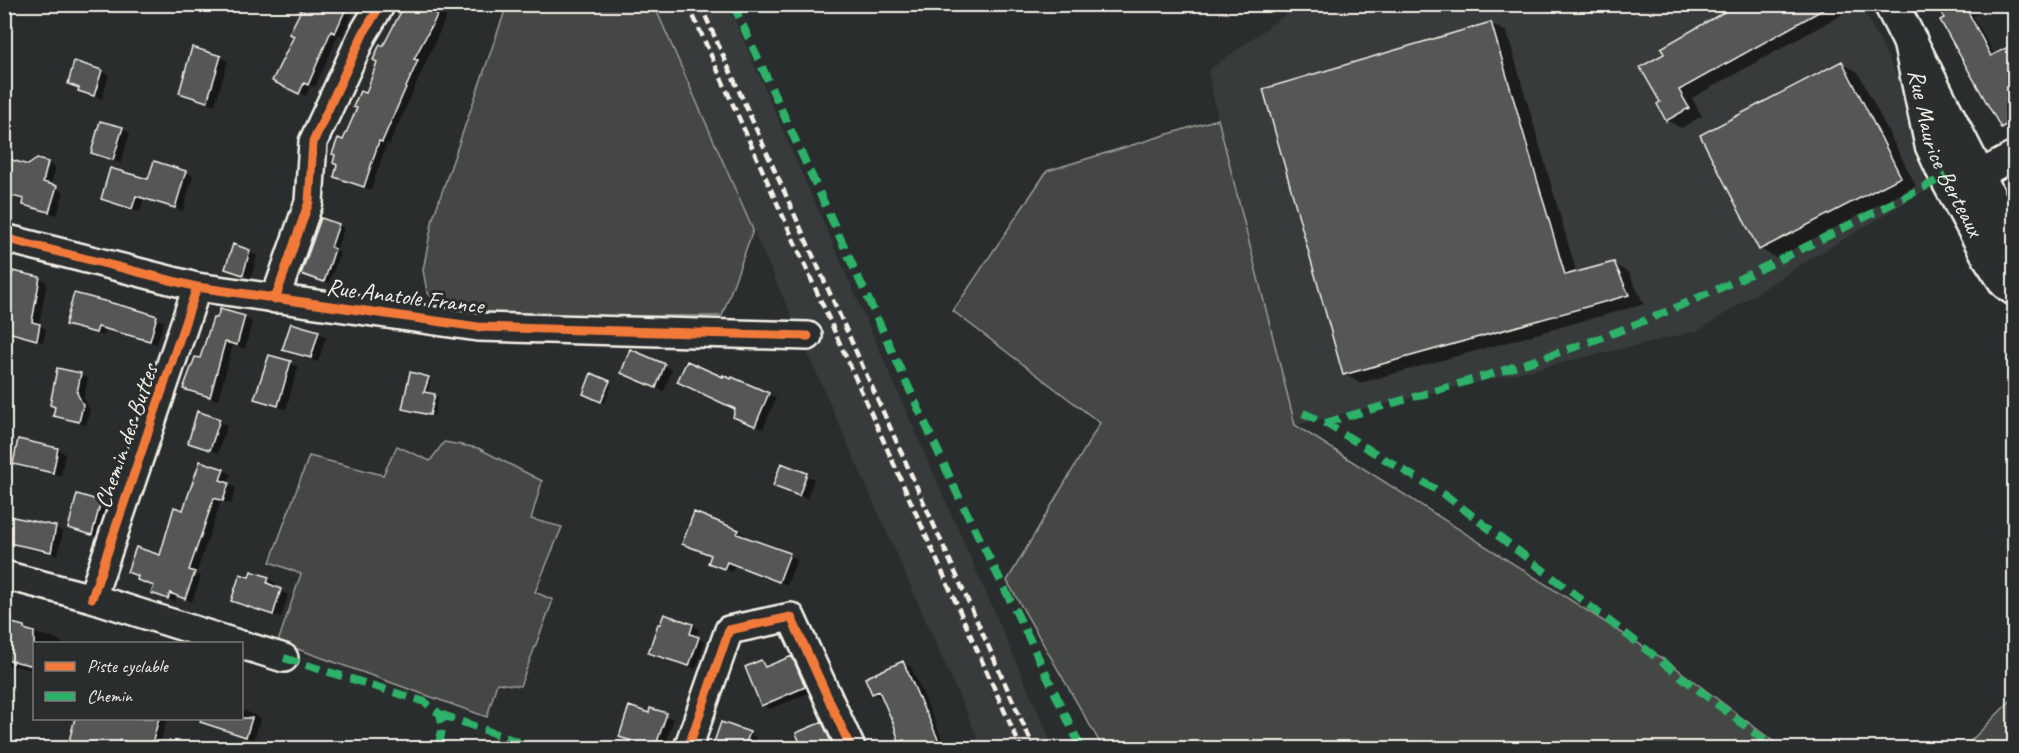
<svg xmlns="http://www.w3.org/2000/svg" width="2019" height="753" font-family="Caveat,sans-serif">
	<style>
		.built { fill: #373a3a }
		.green { fill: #444645; stroke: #9c9c96; stroke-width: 1.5 }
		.shadow { fill: #0007 }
		.building { fill: #555756; stroke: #f4f1e8; stroke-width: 1.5 }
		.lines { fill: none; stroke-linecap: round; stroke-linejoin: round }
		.minor-casing { stroke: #f4f1e8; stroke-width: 32 }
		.major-casing { stroke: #f4f1e8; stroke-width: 38 }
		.minor { stroke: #2a2d2e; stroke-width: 27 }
		.major { stroke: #2a2d2e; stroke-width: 33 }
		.rail { stroke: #f4f1e8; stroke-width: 4.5; stroke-dasharray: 9 4.5; stroke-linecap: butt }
		.quiet { stroke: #2db169; stroke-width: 8; stroke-dasharray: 15 8; stroke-linecap: butt }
		.cycleway-casing { stroke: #2a2d2e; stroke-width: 13 }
		.cycleway { stroke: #f17a3a; stroke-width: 9 }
		.labels { text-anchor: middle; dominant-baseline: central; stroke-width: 6; stroke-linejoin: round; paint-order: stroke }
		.street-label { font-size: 24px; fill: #f4f1e8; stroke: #2a2d2e }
	</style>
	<rect width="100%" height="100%" fill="#2a2d2e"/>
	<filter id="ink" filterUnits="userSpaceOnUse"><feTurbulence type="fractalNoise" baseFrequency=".0167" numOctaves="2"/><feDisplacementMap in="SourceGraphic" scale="12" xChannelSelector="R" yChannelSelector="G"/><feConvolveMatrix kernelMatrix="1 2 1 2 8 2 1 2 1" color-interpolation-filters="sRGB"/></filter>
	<g filter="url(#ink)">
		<path class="built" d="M654,5H728L1054,748H982Z
			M1298,5H1861L1901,83L1928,189L1802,264L1698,331L1295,425L1218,119L1208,71Z"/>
		<path class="green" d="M507,5H654L753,230L722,316H568L472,312L441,307L427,292L423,270L433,218Z
			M1218,119L1295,425L1671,664L1782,748H1103L1007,581L1100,423L953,311L1047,171Z
			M444,442L478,448L542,481L531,519L562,527L535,592L553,600L520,686L497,683L487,717L278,642L301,574L270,562L309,456L383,475L397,446L430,461Z
			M2014,697V748H1964Z"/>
		<path class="shadow" d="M319,4H357L342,36L339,34L315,87L311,85L306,96L281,84Z
			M407,4H452L389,145L387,143L371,190L335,176L344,142L367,95L384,47Z
			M1741,4H1861L1692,98L1702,116L1681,128L1667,120L1662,103L1666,54Z
			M1939,4H1975L1979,13L1973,16L1995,56L2014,46V127L2008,130L2002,127Z
			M1491,24L1507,32L1577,274L1614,264L1629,273L1644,304L1360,383L1344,374Z
			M220,57L228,61L215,105L180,92Z
			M75,63L102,71L109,75L102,99L88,94L69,83Z
			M1842,63L1858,72L1916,186L1776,258L1760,249Z
			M122,128L130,133L121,163L100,157L93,153Z
			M4,159L29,167L39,189L42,190L49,164L56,168L50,186L64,192L57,215L32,208L25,204L26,201L4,193Z
			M186,172L193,176L183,211L144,199L140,212L110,203L103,199L149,181Z
			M322,220L344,228L336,251L340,253L329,283L308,276Z
			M234,246L257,256L251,278L226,268Z
			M14,273L40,278L47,282L39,325L46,329L43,342L4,332V317Z
			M221,311L245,318L252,322L245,349L233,345L218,400L192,393L185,388L201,360Z
			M156,318L164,322L157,344L106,330L104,336L75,329L67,325Z
			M318,333L326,337L318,362L292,354L284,350Z
			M290,363L298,367L286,409L263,403L256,398Z
			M664,365L672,370L664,391L630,377Z
			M58,369L81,374L88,378L84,398L90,410L86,425L62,419L55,415Z
			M428,378L431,380L427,394L438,397L434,416L403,409Z
			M732,379L776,398L763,429L741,420L737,409Z
			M609,382L612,384L605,403L588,395Z
			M198,413L227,425L218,453L190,442Z
			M58,449L65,454L61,476L22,467L15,463Z
			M782,465L814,479L807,499L783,489Z
			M223,470L231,474L228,484L236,488L231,504L221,501L196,574L201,577L192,602L177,596L175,602L160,596L155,587L146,583L139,579V577L129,572L161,557L184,512Z
			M78,496L101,502L109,507L100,538L77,531L70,527Z
			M4,505L13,509L11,518L56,528L63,532L58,555L29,549L4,534Z
			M738,531L746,535L745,538L797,559L787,585L735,565L732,572L718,567L710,562L712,556L684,543Z
			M250,578L268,579L276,583L275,588L288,595L281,618L240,605L233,601Z
			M4,623L24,627L31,632L55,638L64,644H34V670L7,665L4,663Z
			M693,625L699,629L696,638L705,642L696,669L650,652Z
			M792,658L799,663L812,692L770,709L762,705L761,662L770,667Z
			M903,663L911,667L946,748H908L907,745L900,742L883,697L881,698L873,693Z
			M242,710L261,718L254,740L208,725L200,720L201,718H242Z
			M651,710L674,719L664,748H651L621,737L650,715Z
			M77,718H167L159,748H149L127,743L125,748H91L78,744L71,740Z
			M722,724L756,737L752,748H713Z
			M822,724L829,728L839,748H804L798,734Z"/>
		<path class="building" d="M304,4H348L335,33L331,31L308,85L304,83L299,94L272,81L294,36L289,34Z
			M405,4H419L438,14L414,59L418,60L382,142L379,141L364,187L334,177L337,165L333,163L335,155L332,154L338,138L343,140L357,108L353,107L360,91L366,93L377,62L373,60L380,44L383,46Z
			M1738,4H1833L1679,90L1689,108L1666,121L1657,104L1660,102L1640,67L1664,54L1661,48Z
			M1937,4H1964L1991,56L2014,44V120L2001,128L1940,20L1944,18Z
			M1491,22L1565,275L1614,262L1629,295L1343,375L1263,89Z
			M192,47L221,56L207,102L179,93Z
			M74,61L102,70L94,96L78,91L79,88L68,84Z
			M1842,61L1901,177L1759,250L1700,135Z
			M100,121L123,127L113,160L91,153Z
			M9,159L28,165L37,159L48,162L43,182L57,186L49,212L23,205L24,199L4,194V176Z
			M154,161L186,171L175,208L136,196L132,209L101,199L110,168L148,179Z
			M321,218L339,224L331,247L335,249L324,282L301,274Z
			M233,244L250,250L243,275L225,269Z
			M13,271L40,277L32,322L40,324L37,340L4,331V315Z
			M74,293L142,311L157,316L150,341L98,327L96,333L65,325Z
			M220,309L245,316L237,345L225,342L210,397L183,389L195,357L200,358L213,318H217Z
			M291,323L319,331L311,358L282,350Z
			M630,349L665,364L656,388L621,373Z
			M269,355L291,361L278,406L254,399Z
			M687,361L723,377V375L731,379L732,377L769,393L755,426L733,417L735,409L677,382Z
			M57,368L81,373L77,393L83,405L79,422L53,416L55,407L50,405Z
			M410,372L429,377L424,392L435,394L430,415L402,409Z
			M591,373L610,381L601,402L583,394Z
			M197,411L220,419L210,450L188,443Z
			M18,439L58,448L53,473L13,464Z
			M200,461L224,469L220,480L229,483L223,501L214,498L189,570L195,572L185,599L170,593L168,599L151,593L154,586L137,580L138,576L127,572L136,547L160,555L174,507L183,510Z
			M781,463L807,473L799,496L773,486Z
			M77,494L101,501L92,535L68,528Z
			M694,512L739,530L737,534L790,553L779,582L727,562L724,569L708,563L711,555L682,544Z
			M4,515L56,526L51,552L4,542Z
			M251,571L269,577L267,583L281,589L273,615L231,601L240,574L249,577Z
			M664,614L693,624L690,634L699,637L689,666L648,653L658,624H660Z
			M4,621L24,626V629L34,632V666L4,659Z
			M792,656L805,687L761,706L745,667L761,660L765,667Z
			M903,661L925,712H926L942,748H907L904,740L899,742L894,725L879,691L872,694L865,678Z
			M629,706L649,713L650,708L667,713L655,748L619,737Z
			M75,718H159L151,748L120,740L117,748H94L69,741Z
			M201,718H252L246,737L200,722Z
			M721,722L750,732L744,748H712Z
			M822,722L834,748H802L796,733Z"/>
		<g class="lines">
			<g class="minor-casing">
				<path id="minor" d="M1960,185L2014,156
					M4,238L197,287L478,327L808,336
					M275,299L309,202L313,142L363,34L381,4
					M4,575L92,598L238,644
					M92,598L197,287
					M242,645L284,658
					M688,748L729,630L791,617L851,748"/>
			</g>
			<g class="major-casing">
				<g id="major">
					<path d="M1891,4L2014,247"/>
					<path id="s1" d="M1910,41L1932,145L1946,176L1989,256L2006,282L2014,288"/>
				</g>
			</g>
			<use href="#minor" class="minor"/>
			<use href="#major" class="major"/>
			<path class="rail" d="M688,4L1021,748
				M700,4L1034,748"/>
			<path class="quiet" d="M733,4L958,495L1029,638L1081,748
				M1303,413L1325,423L1448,497L1774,748
				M1325,423C1422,394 1521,368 1616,332C1730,288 1837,231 1946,176
				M284,658L425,702L440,714L443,726L438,748
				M440,714L535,748"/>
			<g class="cycleway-casing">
				<path id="cycleway" d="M4,238L197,287L478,327L808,336
					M275,299L309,202L313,142L363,34L381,4
					M92,598L197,287
					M688,748L729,630L791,617L851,748"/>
			</g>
			<use href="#cycleway" class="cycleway"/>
		</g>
	</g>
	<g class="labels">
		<g class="street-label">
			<text stroke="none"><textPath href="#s1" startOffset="118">Rue Maurice Berteaux</textPath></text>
			<text transform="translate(405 296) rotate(7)">Rue Anatole France</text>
			<text transform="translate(126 436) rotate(-71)">Chemin des Buttes</text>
		</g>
	</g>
	<rect width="2019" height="753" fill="none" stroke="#2a2d2e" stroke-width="24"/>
	<rect x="12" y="12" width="1995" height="729" fill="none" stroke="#f4f1e8" stroke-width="2" filter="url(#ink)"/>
	<rect x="33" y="642" width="210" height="78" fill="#2a2d2e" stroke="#7b7b78" stroke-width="1.5"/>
	<rect x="45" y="662" width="30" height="9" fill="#f17a3a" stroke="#7b7b78" stroke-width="1.5"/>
	<text x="87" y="672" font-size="18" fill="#f4f1e8">Piste cyclable</text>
	<rect x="45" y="692" width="30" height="9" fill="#2db169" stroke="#7b7b78" stroke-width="1.5"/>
	<text x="87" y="702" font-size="18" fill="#f4f1e8">Chemin</text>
</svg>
